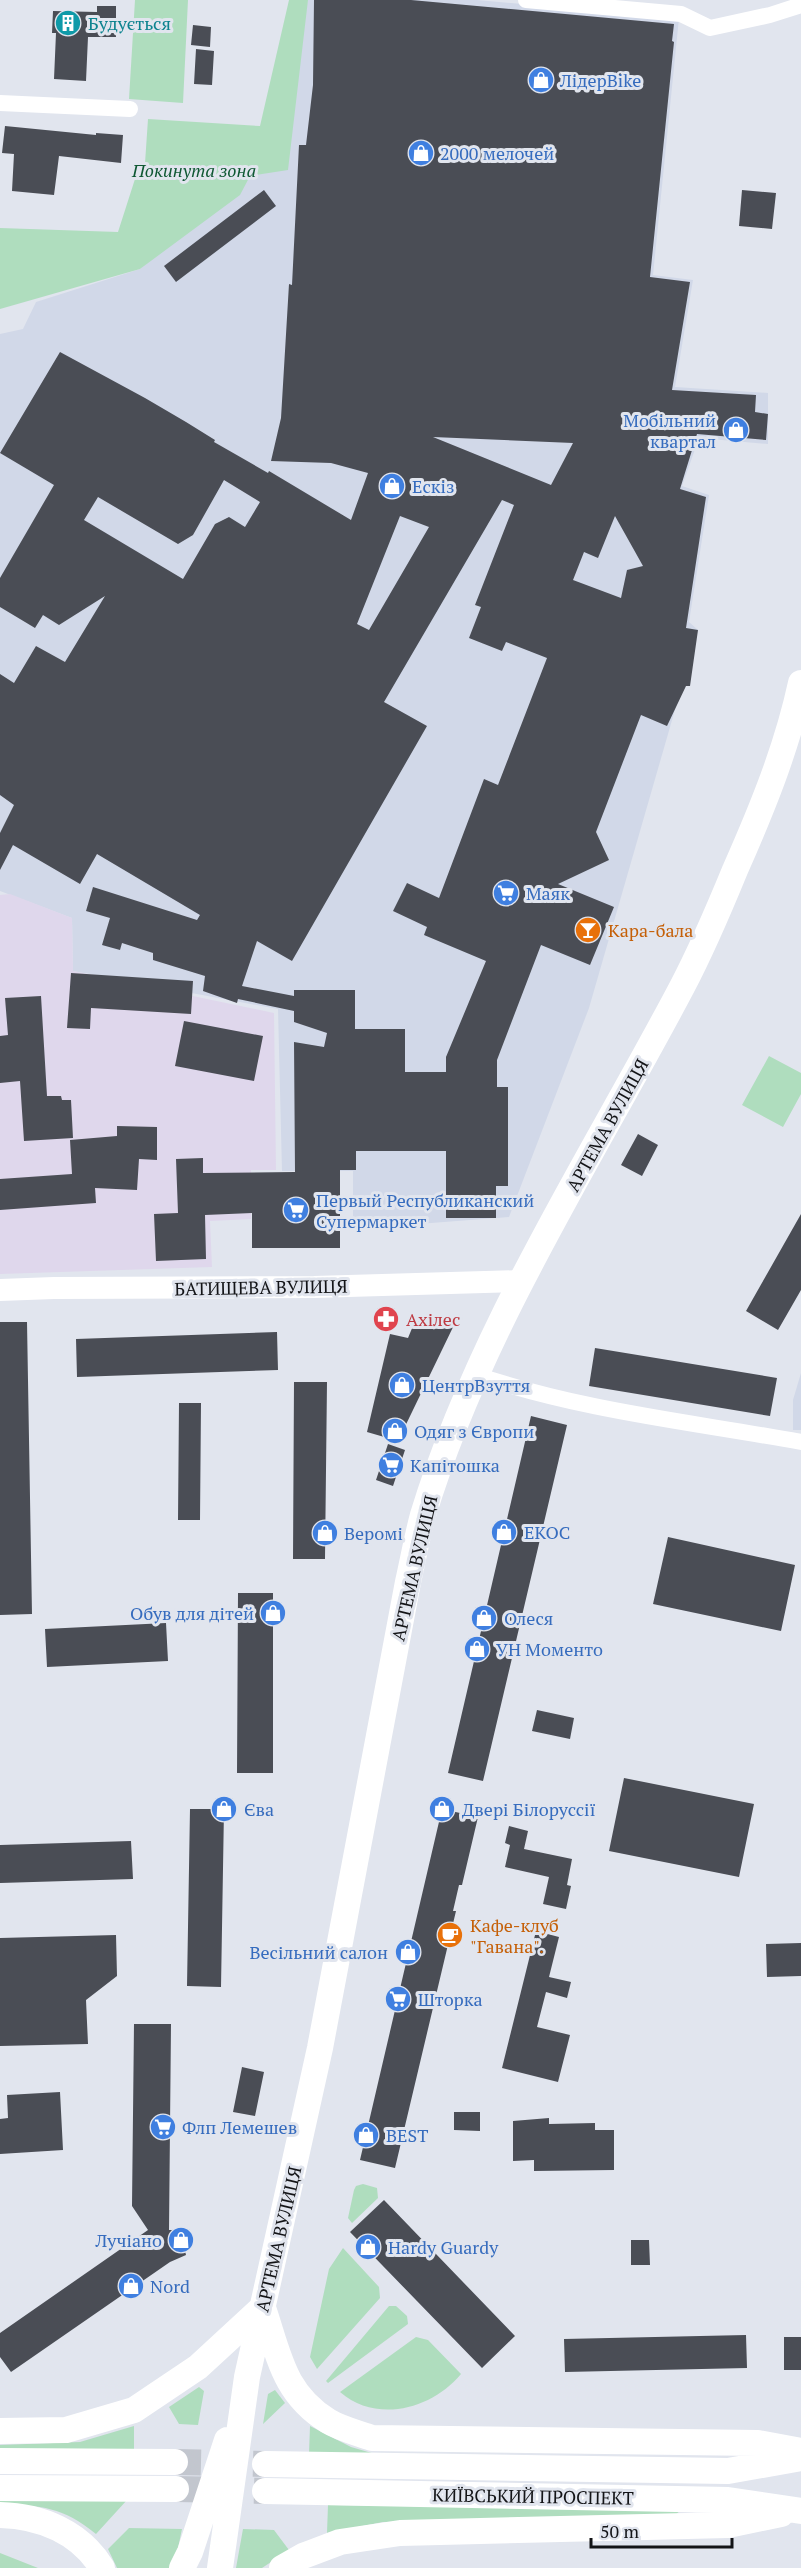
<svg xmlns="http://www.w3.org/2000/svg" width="801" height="2568" font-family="'PT Serif',serif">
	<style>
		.built { fill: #d1d8e8 }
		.industrial { fill: #dfd7ec }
		.green { fill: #afddbe }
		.building { fill: #4a4d55; fill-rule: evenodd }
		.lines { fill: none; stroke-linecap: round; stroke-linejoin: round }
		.primary-tunnel { stroke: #c2c6ce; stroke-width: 26; stroke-dasharray: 26 13; stroke-linecap: butt }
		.street { stroke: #fff; stroke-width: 16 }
		.secondary { stroke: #fff; stroke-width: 22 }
		.primary { stroke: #fff; stroke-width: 26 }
		.labels { text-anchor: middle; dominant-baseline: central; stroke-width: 6; stroke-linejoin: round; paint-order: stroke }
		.culture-label { font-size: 18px; fill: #0d838f; stroke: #e1e5ee; text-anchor: start }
		.shop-label { font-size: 18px; fill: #366cbe; stroke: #e1e5ee; text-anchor: start }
		.park-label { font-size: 18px; font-style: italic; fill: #0f5833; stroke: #e1e5ee }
		.food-label { font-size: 18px; fill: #c56008; stroke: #e1e5ee; text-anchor: start }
		.street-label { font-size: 18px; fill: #131417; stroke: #e1e5ee }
		.health-label { font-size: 18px; fill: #be3a42; stroke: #e1e5ee; text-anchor: start }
	</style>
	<rect width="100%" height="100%" fill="#e1e5ee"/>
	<path class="built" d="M308,0H477L679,18L653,275L693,280L675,387L768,393V444L699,438L682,486L709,495L689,622L698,630L589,1008L509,1217L353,1229V1171H282L278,1009L73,971L72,918L0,891V334L23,329L36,302L140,269L248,179Z
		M801,1373V1430H793V1400Z"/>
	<path class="industrial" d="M10,894L72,918L73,971L274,1013L276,1170H251V1219L210,1221L212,1267L0,1274V895Z"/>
	<path class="green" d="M135,0H188L183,103L129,99Z
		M289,0H308L288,170L250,176L240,195L140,269L0,309V228L118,232L135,179L144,178L148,119L260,126Z
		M769,1056L801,1073V1094L783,1127L742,1105Z
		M363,2184L377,2188L378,2198L352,2223L348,2218L354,2190L356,2186Z
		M343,2248L379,2287L380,2298L317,2369L310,2357L329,2269Z
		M389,2306H396L407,2316L408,2324L328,2383L326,2381Z
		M416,2337L428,2340L461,2374C432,2409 377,2424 340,2392Z
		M199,2387L204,2391L198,2425L179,2424L169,2407Z
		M275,2390L285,2403L263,2424L268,2394Z
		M134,2426V2452L0,2451V2445L80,2442Z
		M310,2426L351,2447L375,2454H309Z
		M0,2500H127L96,2534C63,2507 41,2505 0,2505Z
		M328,2505L681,2510L674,2516L383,2522L327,2533Z
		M129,2528L182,2529L177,2553L169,2568H117L108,2549Z
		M243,2529L274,2530L289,2550L262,2568H236Z
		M0,2553L38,2568H0Z"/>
	<path class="building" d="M314,0H411L674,24L672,41L674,42L650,277L690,282L672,390L756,395L755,412L768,414L766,440L697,434L680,489L706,497L686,628L698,630L690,686H686L667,726L641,715L596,832L609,860L558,884L614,907L590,965L541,945L497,1060V1087H508V1186H496V1218H446V1151H356V1170H340V1248H252V1213L205,1215L206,1259L156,1261L154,1214L178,1213L176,1159L203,1158V1173L295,1172L294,1042L324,1047L327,1033L294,1022V1011L238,999L237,1003L203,991L205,976L153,960V953L122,943L120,950L102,945L110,918L86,911L93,887L197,920L200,915L97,854L80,884L13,845L0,870V833L14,805L0,795V674L14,683L36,646L65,662L105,596L59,625L43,615L35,628L0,607V578L54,485L0,453L60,352L145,398L186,422L215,440L214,442L268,473L269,471L351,520L368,473L331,463L271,461L281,418L289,284L292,285L299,145H306L313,85ZM433,437L573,443L551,485ZM224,480L260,502L245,527L229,517L215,524L183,579L84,520L98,497L178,544L193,535ZM502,500L514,505L475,605L481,607L469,638L502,651L506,642L547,658L498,785L484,779L439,898L407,883L393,911L427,927L424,935L486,961L446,1057V1072H405V1029H355V990H294V996L242,986L257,941L292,961L427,726L384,702ZM400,516L429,527L369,630L357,624ZM615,516L643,566L627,570L621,598L573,580L584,552L598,558Z
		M97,6H116V37H88L86,81L54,79L56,33H52L53,11L97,12Z
		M193,25L211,27L210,47L191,45Z
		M196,49L214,51L212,85L194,84Z
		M5,126L96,135V133L123,135L121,163L59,156L54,195L12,191L14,154L2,153Z
		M264,190L276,206L176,282L164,266Z
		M742,190L776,193L772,229L739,226Z
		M71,973L193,981L191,1014L91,1008L90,1029L67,1028Z
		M41,996L47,1096H61L62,1100H71L73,1138L24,1141L20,1081L0,1083V1036L8,1035L5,998Z
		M184,1021L263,1036L254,1081L175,1066Z
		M117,1126L157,1127V1160L139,1159L137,1190L95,1188L96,1203L0,1210V1179L72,1174L70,1140L117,1136Z
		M638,1134L658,1145L642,1176L621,1165Z
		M801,1214V1290L778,1330L746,1311Z
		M415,1321L455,1323L398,1441L367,1432L390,1334L408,1338Z
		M0,1322H27L32,1614L0,1615Z
		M277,1332L278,1370L77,1377L76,1339Z
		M595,1348L777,1378L770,1416L589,1386Z
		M294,1382H327L325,1559H293Z
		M179,1403H201L200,1520H178Z
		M531,1416L567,1425L483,1781L448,1773Z
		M388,1444L405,1450L393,1486L376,1480Z
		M668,1537L795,1565L781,1631L653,1604Z
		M238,1593H273V1773H237Z
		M166,1623L168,1661L47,1667L45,1629Z
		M537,1710L574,1718L570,1739L532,1731Z
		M624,1778L754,1804L739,1877L609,1851Z
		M190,1809H224L221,1987L187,1986Z
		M442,1809L478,1817L462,1885H459L453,1911H456L395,2168L360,2160Z
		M509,1826L528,1831L524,1849L572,1859L567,1885L571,1886L566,1909L543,1904L549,1877L505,1867L510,1845L505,1843Z
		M131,1841L133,1879L0,1883V1845Z
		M536,1931L559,1937L549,1977L571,1982L567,1998L546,1992L537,2027L570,2035L558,2082L502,2068Z
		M116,1935L117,1976L86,2000L88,2044L0,2046V1938Z
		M801,1943V1976L767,1977L766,1944Z
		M134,2024H171L169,2230H180L186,2255L170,2262L11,2372L0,2357V2333L148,2230L132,2206Z
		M242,2067L264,2072L255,2116L233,2112Z
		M60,2092L63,2150L0,2154V2119L8,2118L7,2095Z
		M454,2112H480V2131L454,2130Z
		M549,2118V2124L595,2123V2130H614V2170L534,2171V2160L513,2161V2121Z
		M384,2200L515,2336L482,2368L350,2232Z
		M631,2240H649L650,2265H631Z
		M746,2335L747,2368L565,2372L564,2339Z
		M784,2337H801V2370H784Z"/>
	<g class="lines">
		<path class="primary-tunnel" d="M175,2462L265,2464
			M176,2489L265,2491"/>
		<path class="street" d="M526,0L681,14L710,28L770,15L801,5
			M0,103L130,109
			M477,1375C583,1411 692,1422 801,1442"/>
		<path class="secondary" d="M0,1290L54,1288L314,1287L522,1281"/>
		<path class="primary" d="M263,2308C279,2355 283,2393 328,2421C341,2429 358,2433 372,2438L758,2443L801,2451
			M0,2431L66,2430L134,2410L198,2367L263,2307
			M0,2461L175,2462
			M265,2464L728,2471L801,2458
			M0,2488L176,2489
			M265,2491L728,2500L801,2511
			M0,2515C41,2516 80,2532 102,2568
			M182,2568L190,2552L227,2440
			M220,2568L247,2377L320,2048L408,1582C413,1560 417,1537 423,1515C480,1328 592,1158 682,987C702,949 719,909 735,870C762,809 787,748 801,683
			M282,2568L303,2556L340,2542L400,2533L728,2525L781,2514"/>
	</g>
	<defs>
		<g id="building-disc" transform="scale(1.35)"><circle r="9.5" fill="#0f9aa8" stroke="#e1e5ee"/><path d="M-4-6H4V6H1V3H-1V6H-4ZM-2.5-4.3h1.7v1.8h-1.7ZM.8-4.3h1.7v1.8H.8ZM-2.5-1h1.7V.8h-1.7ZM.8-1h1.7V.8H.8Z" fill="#fff"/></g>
		<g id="shop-disc" transform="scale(1.35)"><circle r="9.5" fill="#3f7fe0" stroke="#e1e5ee"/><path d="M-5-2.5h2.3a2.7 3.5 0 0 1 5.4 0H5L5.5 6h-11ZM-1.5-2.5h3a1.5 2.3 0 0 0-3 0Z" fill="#fff"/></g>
		<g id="supermarket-disc" transform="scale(1.35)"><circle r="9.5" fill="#3f7fe0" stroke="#e1e5ee"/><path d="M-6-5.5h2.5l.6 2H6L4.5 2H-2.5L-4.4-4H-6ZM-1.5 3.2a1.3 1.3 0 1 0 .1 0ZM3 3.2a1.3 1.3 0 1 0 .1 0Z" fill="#fff"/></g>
		<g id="bar-disc" transform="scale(1.35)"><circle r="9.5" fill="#e8710a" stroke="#e1e5ee"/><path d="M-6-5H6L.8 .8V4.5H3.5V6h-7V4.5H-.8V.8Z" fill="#fff"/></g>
		<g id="pharmacy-disc" transform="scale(1.35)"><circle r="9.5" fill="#e0444e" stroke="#e1e5ee"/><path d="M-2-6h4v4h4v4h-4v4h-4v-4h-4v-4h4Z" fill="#fff"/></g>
		<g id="cafe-disc" transform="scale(1.35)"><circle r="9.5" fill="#e8710a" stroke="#e1e5ee"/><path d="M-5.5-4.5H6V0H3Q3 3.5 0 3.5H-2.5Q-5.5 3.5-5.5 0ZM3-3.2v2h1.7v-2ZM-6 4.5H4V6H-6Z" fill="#fff"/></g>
	</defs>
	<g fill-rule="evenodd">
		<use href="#building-disc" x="68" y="23"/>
		<use href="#shop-disc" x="541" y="80"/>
		<use href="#shop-disc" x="421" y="153"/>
		<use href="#shop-disc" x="736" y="430"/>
		<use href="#shop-disc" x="392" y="486"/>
		<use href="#supermarket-disc" x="506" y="893"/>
		<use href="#bar-disc" x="588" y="930"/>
		<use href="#supermarket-disc" x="296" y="1210"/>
		<use href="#pharmacy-disc" x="386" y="1319"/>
		<use href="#shop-disc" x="402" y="1385"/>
		<use href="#shop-disc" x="395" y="1431"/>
		<use href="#supermarket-disc" x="391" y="1465"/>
		<use href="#shop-disc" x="504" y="1532"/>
		<use href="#shop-disc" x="325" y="1533"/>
		<use href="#shop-disc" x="273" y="1613"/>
		<use href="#shop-disc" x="484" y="1618"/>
		<use href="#shop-disc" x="477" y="1649"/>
		<use href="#shop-disc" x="224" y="1809"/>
		<use href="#shop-disc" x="442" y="1809"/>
		<use href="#cafe-disc" x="450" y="1935"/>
		<use href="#shop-disc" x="408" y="1952"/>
		<use href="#supermarket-disc" x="398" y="1999"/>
		<use href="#supermarket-disc" x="163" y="2127"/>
		<use href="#shop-disc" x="366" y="2135"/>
		<use href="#shop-disc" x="181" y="2240"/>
		<use href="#shop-disc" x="368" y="2247"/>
		<use href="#shop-disc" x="131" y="2286"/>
	</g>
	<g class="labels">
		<g class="culture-label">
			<text x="88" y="23">Будується</text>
		</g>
		<g class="shop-label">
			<text x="560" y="80">ЛідерBike</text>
			<text x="440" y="153">2000 мелочей</text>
			<text x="716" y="420" text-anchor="end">Мобільний<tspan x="716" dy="21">квартал</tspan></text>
			<text x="412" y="486">Ескіз</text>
			<text x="526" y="893">Маяк</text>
			<text x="316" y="1200">Первый Республиканский<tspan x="316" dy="21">Супермаркет</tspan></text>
			<text x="422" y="1385">ЦентрВзуття</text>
			<text x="414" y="1431">Одяг з Європи</text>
			<text x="410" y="1465">Капітошка</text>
			<text x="524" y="1532">ЕКОС</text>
			<text x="344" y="1533">Веромі</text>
			<text x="254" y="1613" text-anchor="end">Обув для дітей</text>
			<text x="504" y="1618">Олеся</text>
			<text x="496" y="1649">УН Моменто</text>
			<text x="244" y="1809">Єва</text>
			<text x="462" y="1809">Двері Білоруссії</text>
			<text x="388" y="1952" text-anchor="end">Весільний салон</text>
			<text x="418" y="1999">Шторка</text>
			<text x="182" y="2127">Флп Лемешев</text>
			<text x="386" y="2135">BEST</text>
			<text x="162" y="2240" text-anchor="end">Лучіано</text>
			<text x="388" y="2247">Hardy Guardy</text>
			<text x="150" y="2286">Nord</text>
		</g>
		<g class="park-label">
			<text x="194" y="170">Покинута зона</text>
		</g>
		<g class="food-label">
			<text x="608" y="930">Кара-бала</text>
			<text x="470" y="1925">Кафе-клуб<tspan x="470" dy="21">"Гавана".</tspan></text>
		</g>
		<g class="street-label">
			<text transform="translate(607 1125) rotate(-61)">АРТЕМА ВУЛИЦЯ</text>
			<text transform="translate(261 1287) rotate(-1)">БАТИЩЕВА ВУЛИЦЯ</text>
			<text transform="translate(414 1568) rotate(-77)">АРТЕМА ВУЛИЦЯ</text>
			<text transform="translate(278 2239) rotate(-77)">АРТЕМА ВУЛИЦЯ</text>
			<text transform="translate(533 2496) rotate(1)">КИЇВСЬКИЙ ПРОСПЕКТ</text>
		</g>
		<g class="health-label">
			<text x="406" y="1319">Ахілес</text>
		</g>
	</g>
	<path d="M591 2538v9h141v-9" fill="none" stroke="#131417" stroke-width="3"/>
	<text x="600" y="2538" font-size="18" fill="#131417" stroke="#e1e5ee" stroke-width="4.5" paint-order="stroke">50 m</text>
</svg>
